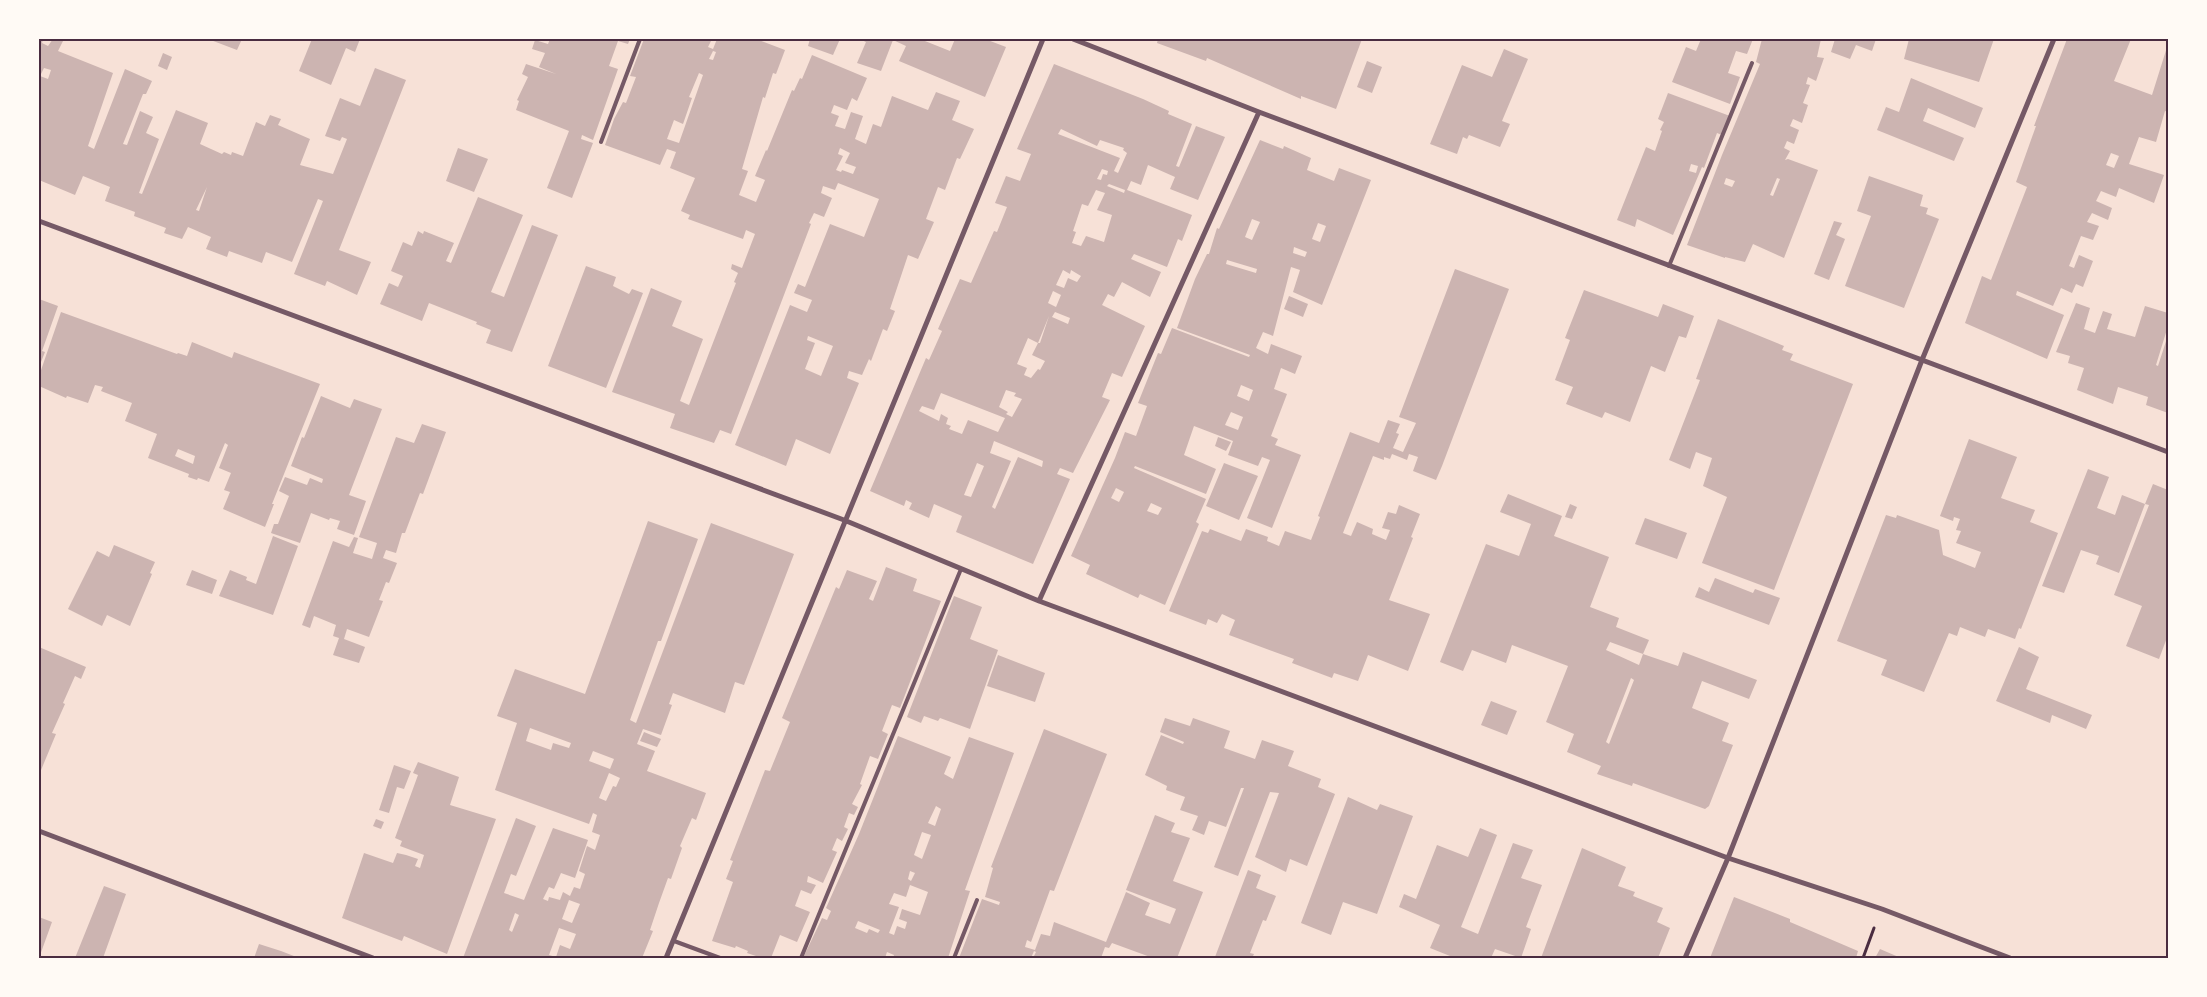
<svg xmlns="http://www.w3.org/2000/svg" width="2207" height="997" font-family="'Archivo Narrow',sans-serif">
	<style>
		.building { fill: #ccb4b1; fill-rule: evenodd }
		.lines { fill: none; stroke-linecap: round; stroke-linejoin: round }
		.path { stroke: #4a2c40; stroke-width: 3 }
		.service { stroke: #755966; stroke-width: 4 }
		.minor { stroke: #755966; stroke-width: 5 }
		.neatline { fill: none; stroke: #4a2c40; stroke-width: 2 }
	</style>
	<rect width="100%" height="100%" fill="#f7e1d7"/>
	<path class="building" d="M39,39H43L42,43L48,46L53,39H64L58,51L113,73L88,146L94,149L125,69L152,81L146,94H143L123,144L127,145L140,111L153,117L146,133L159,139L139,193L142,194L176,110L208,123L200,144L222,154L224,152L231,155L232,152L243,156L256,122L265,126L270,115L281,119L278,125L310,139L300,165L333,174L347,139L342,137L340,141L325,136L340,98L360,106L375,68L406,80L339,250L371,262L357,295L327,281L325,286L294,274L323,201L318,199L292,262L266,252L262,263L229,251L227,257L206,249L211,237L188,227L182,239L164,233L166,228L134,216L135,212L105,201L110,187L83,176L75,195L39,180V100L41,94L39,93ZM44,68L51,70L48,79L40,76ZM207,187L199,211L196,210Z
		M208,39H242L237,50Z
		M312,39H360L355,52L346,48L331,85L299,71Z
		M550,39H630L628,44L618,41L609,66L618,69L593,140L582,135L581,139L593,143L572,198L547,188L569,131L516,110L519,101L517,100L528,77L522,74L526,64L556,74L539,67L545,53L532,49L535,40L548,44Z
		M644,39H712L708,47L713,49L717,39H756L785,50L776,74L773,73L765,98L763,97L742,169L748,171L739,195L756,202L765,180L755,176L766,150L767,151L792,90L794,91L800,78L802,79L812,55L867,78L857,101L852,98L847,110L834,105L831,113L839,116L835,126L845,129L851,112L863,116L855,139L866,144L873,124L881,127L892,96L928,110L936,92L960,101L952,120L974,129L960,159L957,158L945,190L938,187L926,219L934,222L918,259L908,255L890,309L895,311L887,331L883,329L871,361L869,359L862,375L849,371L847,378L859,383L830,454L796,439L786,466L735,445L790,305L807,312L812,300L794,293L798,284L805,287L830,224L864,237L879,199L838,183L835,190L823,186L821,193L832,198L824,217L814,213L809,223L811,224L731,434L720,430L714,443L670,428L675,414L612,392L651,288L682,301L672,326L703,339L680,401L689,405L736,283L734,282L738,273L731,269L732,264L742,268L755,234L746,230L743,239L688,219L690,215L681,211L695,178L670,168L676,152L667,149L660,165L605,145L614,119L623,102L626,103L636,77L630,76ZM713,51L716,52L713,60L709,59ZM699,73L703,75L679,143L667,139L674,120L683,124L692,98L689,97ZM840,148L850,153L845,163L856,167L853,174L842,170L841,172L836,170L843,156L838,154ZM808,336L833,346L821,376L805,369L815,343L807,340Z
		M810,39H840L833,55L808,46Z
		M859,39H920L950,51L955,39H985L1006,47L985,97L899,61L906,46L893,40L881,71L857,63L866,42Z
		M1158,39H1362L1336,109L1301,96V99L1207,58L1206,61L1157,43Z
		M1701,39H1753L1747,54L1736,51L1728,73L1740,77L1730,104L1672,82L1686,47L1696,51Z
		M1762,39H1821L1817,57L1824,58L1816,81L1808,77L1806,84L1810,85L1803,103L1808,105L1802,123L1793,119L1790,126L1799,130L1794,144L1787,141L1784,148L1790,151L1785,160L1788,159L1818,170L1784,258L1753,244L1745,262L1725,257V258L1687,245L1722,155L1760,64L1756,62ZM1726,178L1735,181L1732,187L1724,184ZM1777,178L1780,179L1773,196L1770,195Z
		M1835,39H1876L1872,51L1856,45L1850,59L1831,52Z
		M1909,39H1994L1979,82L1904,59Z
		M2067,39H2131L2114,81L2152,95L2168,44V112L2165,111L2156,142L2139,137L2129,164L2164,175L2154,203L2119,188L2116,197L2101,191L2096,201L2112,208L2108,220L2092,213L2087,222L2099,226L2093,240L2081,236L2069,266L2074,268L2079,255L2093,261L2083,287L2076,284L2072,293L2061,288L2053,306L2017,291L2016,295L2064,315L2047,359L1965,323L1982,276L1991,280L2027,187L2016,182L2036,126H2034ZM2111,153L2119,156L2114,168L2106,165Z
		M1504,49L1528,59L1502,121L1510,124L1500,147L1469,135L1467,139L1463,137L1457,154L1430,144L1462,65L1492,77Z
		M163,53L172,57L167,70L158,66Z
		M1367,61L1382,67L1372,93L1357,87Z
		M1054,64L1143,99L1169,111L1168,114L1192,124L1176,166L1179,167L1196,126L1225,137L1198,200L1170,189L1175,177L1148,165L1141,185L1131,181L1127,190L1192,215L1182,241L1178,239L1167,267L1134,254L1131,259L1161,272L1150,297L1122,282L1114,297L1108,294L1102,305L1145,326L1122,377L1112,373L1102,397L1110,400L1073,473L1060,468L1057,474L1070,479L1033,564L956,532L962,516L934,504L929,518L909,509L912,503L906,500L904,506L870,491L926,358L929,360L942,331L938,329L960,279L971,283L994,231L997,232L1007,207L995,203L1006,176L1020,181L1031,154L1017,149ZM1061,129L1097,146L1100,140L1124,148L1123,150L1127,153L1118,173L1114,171L1120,158L1058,134ZM1102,169L1108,171L1107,175L1103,174L1101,180L1097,179ZM1109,184L1125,190L1124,193L1107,186ZM1096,190L1105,193L1097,210L1112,215L1104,242L1086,236L1081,246L1072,243L1076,232L1073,231L1082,204L1088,206ZM1063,270L1070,274L1071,270L1081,276L1077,282L1068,278L1064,288L1056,285ZM1053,291L1061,295L1056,307L1048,303ZM1055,312L1070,318L1068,324L1052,317ZM1049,316L1040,343H1038L1032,355L1045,361L1040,370L1038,369L1031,378L1024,375L1027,368L1017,364L1028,338L1038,343ZM1006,390L1016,393L1014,396L1022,399L1012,417L1006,414L1008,412L999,407ZM941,393L1005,418L998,432L968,420L962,434L949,429L951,426L946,424L948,418L941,414L939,421L919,411L922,406L934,410ZM994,441L1043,461L1042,467L1018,457L995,509L992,507L1011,461L990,453ZM977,463L984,466L971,497L964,495Z
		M1911,78L1983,108L1975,128L1928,108L1923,121L1964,138L1954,161L1877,130L1886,107L1899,112Z
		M1668,93L1730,116L1722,135L1717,133L1704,168L1702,167L1673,235L1637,219L1635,227L1617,220L1646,147L1655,151L1662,131L1660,130L1664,122L1658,119ZM1691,164L1698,166L1696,173L1689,171Z
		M1260,140L1283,149L1284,146L1311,158L1307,170L1334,181L1339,168L1371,180L1322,305L1293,292L1300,270L1291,267L1273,336L1263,332L1256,348L1268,354L1271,344L1302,356L1295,374L1281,368L1274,389L1287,394L1271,436L1278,439L1275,445L1301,455L1272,528L1247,518L1270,460L1262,457L1258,466L1228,455L1233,441L1194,426L1184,455L1216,469L1206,494L1135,466L1134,468L1206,499L1196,522L1199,524L1165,605L1140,594L1138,598L1086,574L1090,565L1071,556L1115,458L1125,432L1136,436L1147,406L1138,403L1158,353L1161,354L1172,328L1249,357L1250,355L1177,328L1195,279L1207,254H1209L1217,228L1219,229ZM1252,219L1260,222L1252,240L1245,237ZM1318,223L1326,226L1320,242L1312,239ZM1294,247L1307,252L1305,257L1293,253ZM1227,260L1257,269L1256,273L1226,264ZM1241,385L1253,390L1249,401L1237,396ZM1231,412L1243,417L1238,430L1225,425ZM1116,488L1124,492L1119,502L1111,498ZM1151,503L1162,508L1158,515L1147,511Z
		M458,148L488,159L474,192L446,181Z
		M1869,176L1923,195L1920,206L1928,208L1926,214L1939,219L1904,308L1845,286L1871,216L1857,211Z
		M478,197L523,215L491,292L504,297L532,225L558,235L512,352L486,343L491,330L476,324L477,322L429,303L422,321L380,304L389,283L398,287L403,276L391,271L403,242L412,246L418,231L423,234L424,231L454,243L446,261L451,263Z
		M1834,221L1842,223L1836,235L1845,239L1829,280L1814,274Z
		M586,266L616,277L613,286L629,294L632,289L643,293L606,388L548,366Z
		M1455,269L1509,289L1442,466L1436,480L1413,471L1418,457L1409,454L1407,460L1392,454L1390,459L1384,457V460L1373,456L1343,533L1351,536L1357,522L1373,529L1372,534L1386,540L1390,530L1382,528L1388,512L1396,514L1399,505L1420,514L1411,537L1413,538L1389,600L1430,614L1408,671L1368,655L1358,681L1334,673L1332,678L1292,663L1294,659L1229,635L1235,620L1222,614L1217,623L1208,619L1206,625L1169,611L1202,531L1208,533L1210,529L1241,541L1246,529L1268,537L1267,541L1279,546L1285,531L1311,540L1320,517L1318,516L1350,432L1379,443L1388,420L1400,424L1396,433L1399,434L1393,448L1403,452L1416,423L1399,417Z
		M1584,290L1658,317L1663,304L1694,316L1686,338L1679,336L1665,372L1651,366L1630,422L1605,412L1602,418L1566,404L1573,387L1555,380L1570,340L1565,338Z
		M1289,296L1308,304L1303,317L1284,309Z
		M39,299L58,306L42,351L45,352L41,362L39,361Z
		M2076,303L2090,308L2084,329L2095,333L2103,311L2112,314L2107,329L2135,337L2145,306L2168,313V326L2156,365L2158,366L2168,335V413L2146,405L2148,397L2118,387L2113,404L2077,390L2084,368L2068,363L2070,356L2056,352Z
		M61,312L177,354L178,353L187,356L192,342L232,358L234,352L320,384L272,504H274L265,527L223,509L230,492L224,490L231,473L219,468L228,445L225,443L209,482L198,478L197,480L188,477L189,474L148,458L157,434L125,421L132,403L101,391L103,387L95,385L88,403L67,396L66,398L39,386V376ZM178,449L195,456L193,464L175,456Z
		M1718,319L1784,346L1782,350L1793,354L1790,360L1853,384L1774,590L1702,563L1727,497L1703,486L1712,458L1696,452L1690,469L1669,460L1700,380L1696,379Z
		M321,396L350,408L354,399L382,409L349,495L366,501L354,535L337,529L340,521L330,518L329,520L311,513L300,543L271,533L274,524H278L289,496L279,491L285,477L307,485L310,478L322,483L323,479L291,466L302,437L304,438Z
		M422,424L446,432L423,494L420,493L405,533H402L396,553L386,550L383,558L397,563L389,583L386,582L379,600L383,601L369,637L347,629L344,639L365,647L359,663L333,655L339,638L333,636L336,625L314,616L310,628L302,625L333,541L349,547L354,537L358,538L353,553L372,559L377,543L359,537L396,437L414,443Z
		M1218,437L1231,442L1226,451L1215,446Z
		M1969,439L2017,457L2001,498L2035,510L2030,522L2058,533L2021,629L2019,628L2015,639L1988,629L1985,637L1960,627L1957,636L1949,633L1924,692L1881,675L1887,660L1837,641L1886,515L1896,518L1897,515L1939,530L1943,555L1975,568L1981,552L1956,543L1961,531L1956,530L1960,519L1954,517L1953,521L1940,516Z
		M1224,463L1258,476L1239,520L1206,506Z
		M2088,469L2109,477L2097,508L2115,515L2122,495L2145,504L2153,484L2168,490V635L2159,659L2126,646L2142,606L2114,595L2149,505L2145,504L2119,573L2096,564L2099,556L2081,550L2064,593L2042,586Z
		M1508,494L1562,516L1554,536L1609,557L1590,607L1619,618L1616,627L1649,640L1643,654L1610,642L1606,650L1639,665L1643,654L1678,666L1683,652L1757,680L1749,699L1702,681L1692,708L1729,723L1722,741L1733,745L1709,806L1705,809L1633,783L1632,786L1597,774L1601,766L1567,752L1574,734L1546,722L1568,666L1512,645L1506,663L1472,650L1463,671L1440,662L1486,544L1519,556L1531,524L1500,512ZM1631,678L1634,680L1609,744L1606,742Z
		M1570,504L1577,507L1572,519L1565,517Z
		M1645,518L1687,533L1677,559L1635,544Z
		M648,521L698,539L661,641H658L630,720L636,723L711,523L794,554L744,685L735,682L725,713L673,693L669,704L672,705L661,735L643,729L637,744L655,751L647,771L706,793L696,820L692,818L680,846L682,848L671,879L668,878L659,903L650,930L653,931L642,958H463L516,818L536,826L516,876L511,874L504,893L524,900L553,828L588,840L575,878L561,873L554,889L549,887L543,899L548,901L549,897L560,900L563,892L570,896L574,887L580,889L585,874L579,871L587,846L595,850L600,835L592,832L597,815L593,813L589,824L495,790L517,723L497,716L515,669L585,694ZM530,728L571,743L569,748L553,743L551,750L526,741ZM593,751L614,759L610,769L589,761ZM609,773L620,778L616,787L613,786L606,801L599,798ZM569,900L580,904L572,923L562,919ZM515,913L519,915L512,932L509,930ZM559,928L576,934L570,949L560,945L556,957L549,955Z
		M273,536L298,546L273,615L219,596L230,570L247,577L246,580L256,584Z
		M114,545L155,562L150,573L152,574L130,626L107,615L102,626L68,609L97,551L109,557Z
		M886,567L917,579L913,591L941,601L900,708L892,705L882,731L888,734L878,759L870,756L860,784L862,785L852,804L858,807L854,815L849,813L844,827L848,829L842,841L837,838L832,850L837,852L823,883L808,876L807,882L816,885L811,894L801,890L795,906L810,912L797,942L780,935L771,958H762L747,953L748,951L736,946L735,948L712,941L733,882L726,879L733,861L730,860L765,770L770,771L790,722L782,718L836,587L839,589L847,570L877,581L869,599L873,601Z
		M192,570L217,580L212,594L186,585Z
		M1715,578L1753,593L1755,589L1780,598L1769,625L1695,597L1699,587L1709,592Z
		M954,596L982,607L970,639L998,650L970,729L940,718L938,721L924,716L921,723L907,717Z
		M39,647L86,667L81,679L75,676L63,703L65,704L52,733L56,734L39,775Z
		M2019,647L2039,657L2026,689L2092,715L2086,729L2052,715L2050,723L1996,701Z
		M998,655L1045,673L1035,702L987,686Z
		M1491,701L1517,711L1507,735L1481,725Z
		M1165,718L1190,726L1193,718L1230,731L1224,748L1255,759L1262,740L1294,751L1288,766L1321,779L1318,787L1335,794L1307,866L1290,859L1286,872L1255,857L1279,793L1270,792L1238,876L1214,867L1244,788H1241L1226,827L1209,821L1204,835L1192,830L1198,816L1180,810L1185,797L1166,790L1167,786L1145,775L1161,735L1183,744L1184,742L1160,732Z
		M1044,729L1107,754L1054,891L1050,890L1031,942L1027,940L1025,947L1035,950L1041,934L1050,936L1054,922L1106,942L1126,892L1150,903L1145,915L1170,924L1176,909L1126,890L1155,815L1175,823L1171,832L1190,838L1173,881L1203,892L1177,958H1153L1112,943L1109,948L1105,947L1101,958H1033L1036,952L1034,951L1031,958H959L982,899L999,905L1000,902L985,897L993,868L991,867Z
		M644,732L661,739L657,747L640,741Z
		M898,736L951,757L944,774L953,779L969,737L1014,753L965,890L970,891L948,958H893L894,955L887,952L885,958H803L822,918L827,920L831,911L826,908L859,834ZM936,806L941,809L935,826L928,823ZM922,832L931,835L922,859L914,855ZM910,871L915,873L911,881L908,879ZM910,885L928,892L920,915L902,909L899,919L907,922L905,929L897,926L894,935L889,933L899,907L889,904L894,893L906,897ZM858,921L880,930L878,933L869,929L867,933L855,928Z
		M418,762L459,777L450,805L496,819L447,954L404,936L402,941L342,918L364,853L393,863L397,853L406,855L418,859L415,866L420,868L424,855L400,846L402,841L395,838L418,775L413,773Z
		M394,765L411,771L404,789L397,787L389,813L379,810Z
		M1348,797L1377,810L1380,804L1413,816L1377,914L1343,902L1331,935L1301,923Z
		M376,819L384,822L381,829L373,826Z
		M1480,828L1497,835L1461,927L1478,934L1513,843L1533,850L1521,878L1542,885L1526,927L1531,929L1521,958L1495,949L1491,958H1449L1450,956L1430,948L1440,925L1399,907L1404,894L1416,899L1437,845L1468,857Z
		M1582,848L1626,867L1618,886L1635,892L1633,896L1663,908L1657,922L1670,928L1658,958H1541Z
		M1248,870L1261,875L1256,888L1276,896L1266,921L1263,920L1250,953L1254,954L1252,958H1218L1215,957Z
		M104,886L126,894L103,958H75Z
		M1734,897L1790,919V922L1858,951L1856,958H1710Z
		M39,917L52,922L39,958Z
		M259,944L281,951L299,958H254Z
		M1880,949L1901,958H1875Z"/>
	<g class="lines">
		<path class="path" d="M1863,958L1874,928"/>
		<path class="service" d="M601,142L640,39
			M1669,266L1752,63
			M674,941L720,958
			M801,958L961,569
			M954,958L977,900"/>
		<path class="minor" d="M1073,39L1259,112L2168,452
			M39,221L844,520L1039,601L1728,858L1882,909L2010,958
			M1039,601L1259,112
			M39,831L373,958
			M666,958L1043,39
			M1685,958L1728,858L1922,360L2054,39"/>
	</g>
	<rect width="2207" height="997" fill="none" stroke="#fffaf5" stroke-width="80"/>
	<rect x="40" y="40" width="2127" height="917" class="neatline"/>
</svg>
